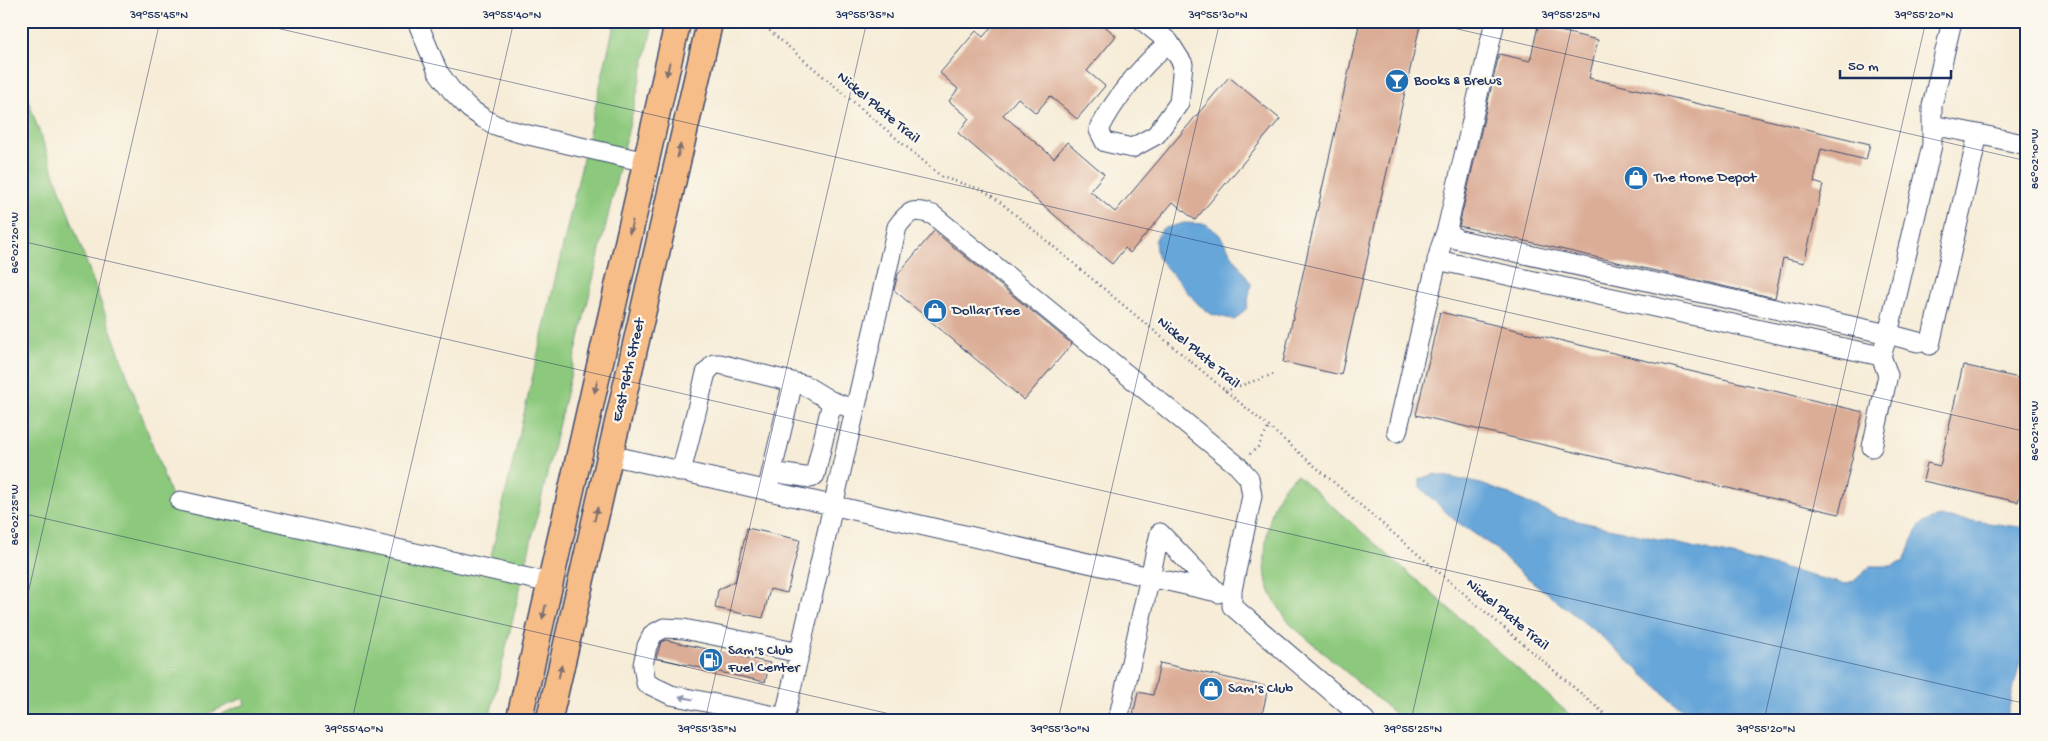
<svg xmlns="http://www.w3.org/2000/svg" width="2048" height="741" font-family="'Gochi Hand',sans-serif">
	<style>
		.green { fill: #8dc97d; stroke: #547c6e }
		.water { fill: #66a6d9; stroke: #406a9c }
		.building { fill: #dbad97 }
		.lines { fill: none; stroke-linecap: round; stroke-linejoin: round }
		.minor-casing { stroke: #3c4b70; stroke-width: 21 }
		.major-casing { stroke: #3c4b70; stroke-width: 28 }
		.path { stroke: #3c4b70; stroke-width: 2.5; stroke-dasharray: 1 4; stroke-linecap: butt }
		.minor { stroke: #fff; stroke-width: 19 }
		.major { stroke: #f7bd88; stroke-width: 25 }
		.oneway { fill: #7e6f71 }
		.oneway2 { fill: #8d97ae }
		.ticks { fill: none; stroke: #1b2f5e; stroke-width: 1; stroke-opacity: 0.45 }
		.labels { text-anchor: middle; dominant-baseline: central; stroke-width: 4.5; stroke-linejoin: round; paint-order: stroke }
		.poi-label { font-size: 15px; fill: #1b2f5e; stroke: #fbf7ec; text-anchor: start }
		.street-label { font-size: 15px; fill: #1b2f5e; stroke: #fbf7ec }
		.neatline { fill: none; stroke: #1b2f5e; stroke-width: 2 }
		.ticks-label { font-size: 12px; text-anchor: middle; fill: #1b2f5e }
	</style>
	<rect width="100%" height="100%" fill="#fbf7ec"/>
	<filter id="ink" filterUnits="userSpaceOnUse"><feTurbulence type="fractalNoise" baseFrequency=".02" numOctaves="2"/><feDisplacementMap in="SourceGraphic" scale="10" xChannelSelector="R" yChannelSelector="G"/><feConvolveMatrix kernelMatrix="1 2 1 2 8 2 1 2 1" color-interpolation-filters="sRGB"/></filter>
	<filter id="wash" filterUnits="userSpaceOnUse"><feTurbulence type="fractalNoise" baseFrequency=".0096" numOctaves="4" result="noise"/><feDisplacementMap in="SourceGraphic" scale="20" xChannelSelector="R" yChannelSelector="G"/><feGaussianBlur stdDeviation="1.12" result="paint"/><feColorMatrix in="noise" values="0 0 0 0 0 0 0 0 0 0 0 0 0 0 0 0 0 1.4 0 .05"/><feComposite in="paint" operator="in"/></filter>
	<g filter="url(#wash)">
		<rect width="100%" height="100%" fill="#f6ecd7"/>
		<path class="green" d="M615,21H654L489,720H208L245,704L243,698L194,720H21V81L172,499L488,569Z
			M1297,475L1576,720H1402L1290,624C1281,611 1271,598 1267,583C1261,553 1268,491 1297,475Z"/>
		<path class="water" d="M1184,223L1206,224L1219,234L1251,284L1247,308L1235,320L1211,314L1198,304L1157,257L1155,241L1162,229Z
			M1434,474L1481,484L1508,494L1556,516L1754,561L1843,584L1854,581L1871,566H1892L1904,561C1914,539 1914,519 1942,517L2020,527L2027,530V633L2006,720H1693L1601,636L1510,564L1495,548L1453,519L1420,487V479Z"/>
		<g id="blocks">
			<path class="building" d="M996,21H1099L1116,36L1087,71L1105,86L1077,119L1050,96L1036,113L1018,98L1003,115L1054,158L1067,142L1104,174L1090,191L1115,212L1229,77L1280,119L1195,220L1173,202L1130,253L1125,248L1112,264L958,133L969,118L949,101L958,89L940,73L976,31L983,37Z
				M1360,21H1421L1341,375L1283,362Z
				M1538,26L1598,40L1589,78L1870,144L1866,160L1821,149L1814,182L1823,185L1804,263L1783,258L1775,298L1459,226L1499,54L1530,61Z
				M934,231L1072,344L1024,400L894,290L898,274Z
				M1440,312L1863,412L1839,514L1416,415Z
				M1963,365L2027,380V463L2018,502L1923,481L1927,463L1940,466Z
				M747,528L800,540L787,593L770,589L763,618L715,608L718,590L735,581Z
				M666,640L770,663L765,682L656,658L661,642Z
				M1160,663L1268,687L1261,720H1132L1138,692L1153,695Z"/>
		</g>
	</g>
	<g filter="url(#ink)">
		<use href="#blocks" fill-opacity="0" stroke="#3c4b70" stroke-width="1"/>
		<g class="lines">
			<g class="minor-casing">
				<path id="minor" d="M417,21L438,72L452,91L470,109L483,118L495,125L520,133L646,162
					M1143,21L1169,42L1183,64L1179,103L1156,135L1132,148L1105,142L1099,130C1116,96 1141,67 1169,42
					M1495,21L1447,229L1456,239L1888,334L1932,145V106L1952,21
					M1978,134L2027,145
					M1437,260L1881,356L1888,334L1918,342
					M1930,345L1978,134L1932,125
					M1397,432L1440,249L1447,229
					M1872,447L1888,375L1881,356
					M610,455L1150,577L1118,720
					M681,472L706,373L714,364H720L804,385L829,400L855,410
					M772,472L811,478L815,475L832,402
					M769,483L793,382
					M180,501L551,583
					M1160,533L1150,577L1217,592
					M1160,533L1218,593
					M785,718L671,695L646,683L643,665L647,646L653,634L664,628L684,629L800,653
					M784,720L897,227C909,210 914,208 933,215L1238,466L1249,478L1252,496L1232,590V606L1365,720"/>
			</g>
			<g class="major-casing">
				<path id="major" d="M519,720L678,21
					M549,720L710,21"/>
			</g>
			<path class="path" d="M758,21L942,177L983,190L999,201L1269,427L1612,720
				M1225,391L1274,374
				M1250,454L1258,447L1269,427"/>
			<use href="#minor" class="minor"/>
			<use href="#major" class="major"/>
		</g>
		<defs><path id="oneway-solid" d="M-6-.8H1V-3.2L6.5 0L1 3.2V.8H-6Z" transform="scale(1.25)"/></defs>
		<g class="oneway">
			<use href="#oneway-solid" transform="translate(668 69) rotate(103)"/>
			<use href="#oneway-solid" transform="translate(679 151) rotate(-77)"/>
			<use href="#oneway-solid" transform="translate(631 227) rotate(103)"/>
			<use href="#oneway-solid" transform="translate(596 386) rotate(103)"/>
			<use href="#oneway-solid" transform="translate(596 514) rotate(-77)"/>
			<use href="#oneway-solid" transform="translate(544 612) rotate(103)"/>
			<use href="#oneway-solid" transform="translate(560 672) rotate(-77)"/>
		</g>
		<use class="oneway2" href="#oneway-solid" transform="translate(686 698) rotate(-168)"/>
	</g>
	<path class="ticks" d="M246,21L2027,432M1423,21L2027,161M21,241L2027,704M21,513L916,720M21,624L160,21M352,720L514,21M705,720L867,21M1058,720L1220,21M1411,720L1573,21M1764,720L1926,21"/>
	<defs>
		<g id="bar-disc" transform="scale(1.25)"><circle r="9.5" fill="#1f6fb2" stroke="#fbf7ec"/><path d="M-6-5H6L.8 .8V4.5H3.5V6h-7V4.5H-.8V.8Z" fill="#fff"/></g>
		<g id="shop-disc" transform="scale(1.25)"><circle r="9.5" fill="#1f6fb2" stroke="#fbf7ec"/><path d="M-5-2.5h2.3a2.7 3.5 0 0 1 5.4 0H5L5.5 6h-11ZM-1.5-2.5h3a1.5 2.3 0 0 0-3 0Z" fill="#fff"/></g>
		<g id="fuel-disc" transform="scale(1.25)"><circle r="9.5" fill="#1f6fb2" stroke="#fbf7ec"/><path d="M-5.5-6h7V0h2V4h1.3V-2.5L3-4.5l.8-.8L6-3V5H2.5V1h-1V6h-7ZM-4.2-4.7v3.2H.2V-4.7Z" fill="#fff"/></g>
	</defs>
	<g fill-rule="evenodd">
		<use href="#bar-disc" x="1397" y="81"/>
		<use href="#shop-disc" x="1636" y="178"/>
		<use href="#shop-disc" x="935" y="311"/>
		<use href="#fuel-disc" x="711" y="660"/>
		<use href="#shop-disc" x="1211" y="689"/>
	</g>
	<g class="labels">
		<g class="poi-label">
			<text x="1414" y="81">Books &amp; Brews</text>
			<text x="1654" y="178">The Home Depot</text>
			<text x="952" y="311">Dollar Tree</text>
			<text x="728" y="651">Sam's Club<tspan x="728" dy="17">Fuel Center</tspan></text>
			<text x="1228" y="689">Sam's Club</text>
		</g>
		<g class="street-label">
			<text transform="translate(878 108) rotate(40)">Nickel Plate Trail</text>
			<text transform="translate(1198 353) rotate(40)">Nickel Plate Trail</text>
			<text transform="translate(629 370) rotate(-77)">East 96th Street</text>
			<text transform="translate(1507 615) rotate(40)">Nickel Plate Trail</text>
		</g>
	</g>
	<rect width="2048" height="741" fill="none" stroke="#fbf7ec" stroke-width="55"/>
	<path d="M1840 70v8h111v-8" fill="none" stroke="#1b2f5e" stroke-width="2.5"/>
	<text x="1848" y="70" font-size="15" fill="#1b2f5e" stroke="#fbf7ec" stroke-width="4" paint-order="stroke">50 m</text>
	<rect x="28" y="28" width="1992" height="686" class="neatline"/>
	<g class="ticks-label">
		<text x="159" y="18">39°55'45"N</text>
		<text x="512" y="18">39°55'40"N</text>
		<text x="865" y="18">39°55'35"N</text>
		<text x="1218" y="18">39°55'30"N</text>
		<text x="1571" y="18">39°55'25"N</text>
		<text x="1924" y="18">39°55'20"N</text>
		<text transform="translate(2034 159) rotate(-90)" y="4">86°02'10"W</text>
		<text transform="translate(14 243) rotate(-90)" y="4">86°02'20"W</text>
		<text transform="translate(2034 431) rotate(-90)" y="4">86°02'15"W</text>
		<text transform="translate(14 515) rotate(-90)" y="4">86°02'25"W</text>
		<text x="354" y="732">39°55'40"N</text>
		<text x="707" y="732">39°55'35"N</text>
		<text x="1060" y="732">39°55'30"N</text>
		<text x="1413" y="732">39°55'25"N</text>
		<text x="1766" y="732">39°55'20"N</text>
	</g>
</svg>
